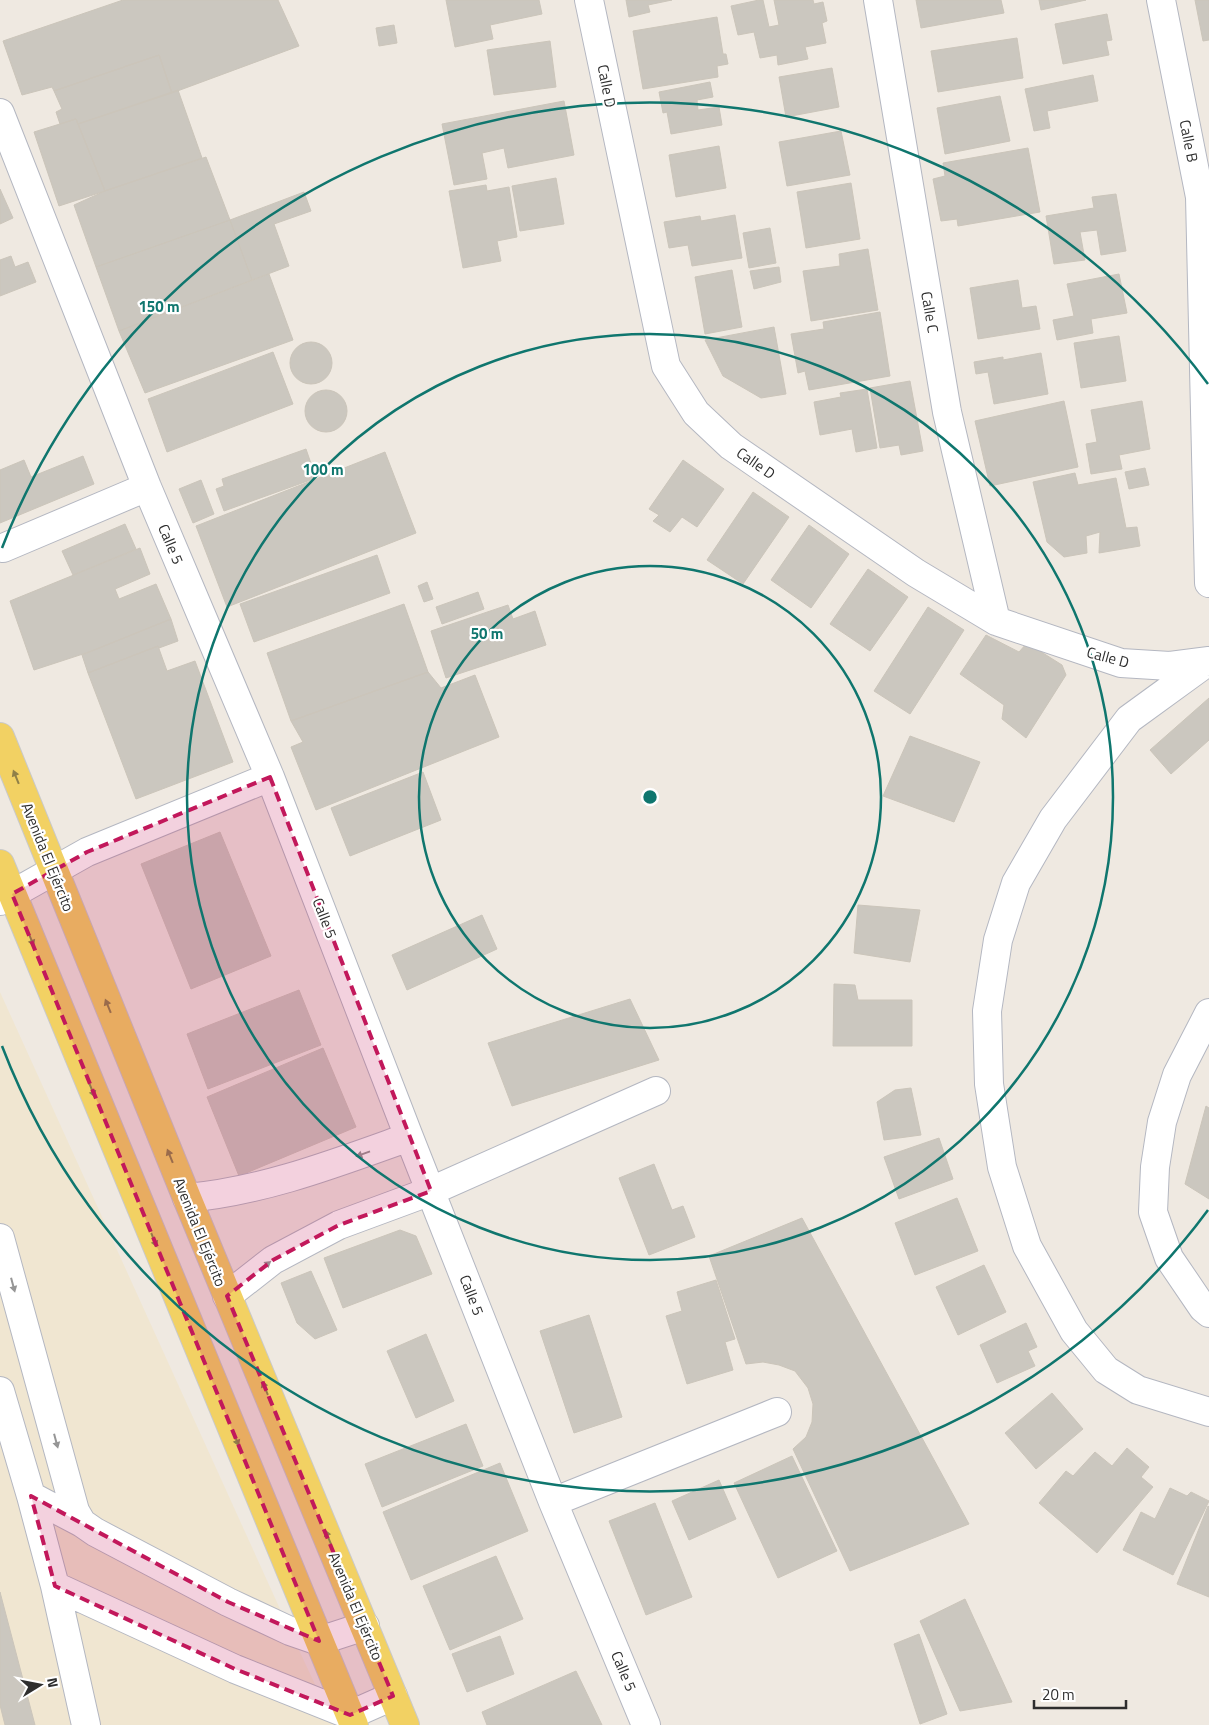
<svg xmlns="http://www.w3.org/2000/svg" width="1209" height="1725" font-family="'Titillium Web',sans-serif">
	<style>
		.education { fill: #f0e6d1 }
		.building { fill: #cbc7bf; stroke: #cbc5ba }
		.lines { fill: none; stroke-linecap: round; stroke-linejoin: round }
		.minor-casing { stroke: #b4b7c1; stroke-width: 30 }
		.major-casing { stroke: #c9c9c9; stroke-width: 30 }
		.minor { stroke: #fff; stroke-width: 28 }
		.major { stroke: #f2d163; stroke-width: 28 }
		.oneway { fill: #908048 }
		.oneway2 { fill: #969696 }
		.marked { fill: #c2185b; fill-opacity: 0.2; stroke: #c2185b; stroke-width: 4; stroke-dasharray: 10 6; stroke-linejoin: round }
		.ring { fill: none; stroke: #0f766e; stroke-width: 2.5 }
		.labels { text-anchor: middle; dominant-baseline: central; stroke-width: 4.5; stroke-linejoin: round; paint-order: stroke }
		.street-label { font-size: 15px; fill: #2e2e2e; stroke: #fff }
		.centre { fill: #0f766e; stroke: #fff; stroke-width: 2.5 }
		.ring-label { font-size: 15px; text-anchor: middle; font-weight: bold; fill: #0f766e; stroke: #fff; stroke-width: 4.5; stroke-linejoin: round; paint-order: stroke }
	</style>
	<rect width="100%" height="100%" fill="#efe9e1"/>
	<path class="education" d="M0,992L290,1631L334,1725H0Z"/>
	<path class="building" d="M123,0H278L299,46L172,93L159,55L54,91L52,87L22,95L3,41Z
		M446,0H539L542,14L490,25L493,39L455,47Z
		M626,0H672L648,5L650,12L629,17Z
		M759,0H763L769,27L779,25L774,0H813L814,4L823,2L827,21L822,23L826,43L805,47L808,59L778,65L777,55L760,58L754,32L738,35L731,6Z
		M916,0H1001L1004,13L921,28Z
		M1039,0H1086L1041,10Z
		M1195,0H1209V40L1203,41Z
		M1107,14L1112,40L1106,41L1109,55L1063,64L1055,24Z
		M717,17L723,54H726L728,64L717,66L718,77L643,89L633,31Z
		M394,25L397,43L379,46L376,28Z
		M1017,38L1023,78L938,92L931,51Z
		M550,41L556,87L494,95L487,50Z
		M159,55L172,93L78,124L76,119L60,124L56,112L62,109L54,91Z
		M832,68L839,107L786,117L779,77Z
		M1093,75L1098,101L1047,111L1050,128L1034,131L1025,89Z
		M710,82L713,97L697,100L698,110L719,107L722,125L671,134L667,112L663,113L659,92Z
		M178,90L202,158L105,191L78,124Z
		M1000,96L1010,141L945,154L937,108Z
		M564,101L574,155L508,168L504,148L482,153L487,179L454,185L442,124Z
		M76,119L105,191L59,206L34,132Z
		M841,131L850,175L787,186L779,142Z
		M719,146L726,188L676,197L669,155Z
		M1028,148L1040,212L958,226L957,219L941,221L933,179L945,176L943,163Z
		M206,157L230,220L96,267L74,205L105,191Z
		M556,178L564,224L520,231L512,186Z
		M851,183L860,239L806,248L797,192Z
		M486,185L487,191L509,187L517,237L497,241L501,261L463,268L449,191Z
		M0,189L13,218L0,224Z
		M304,192L311,211L274,224L289,266L252,280L230,220Z
		M1116,194L1126,251L1101,255L1097,230L1080,232L1085,260L1054,264L1046,216L1094,208L1092,197Z
		M735,215L742,258L692,266L688,245L669,248L664,222L700,216L701,221Z
		M230,220L252,280L119,331L96,267Z
		M770,228L776,263L749,268L743,233Z
		M868,249L878,310L811,321L803,271L840,266L839,254Z
		M11,256L15,267L28,262L36,282L0,296V260Z
		M779,267L781,282L754,289L750,271Z
		M732,270L742,327L705,334L695,277Z
		M269,274L293,340L145,393L119,331Z
		M1119,274L1127,313L1091,319L1093,333L1057,340L1053,320L1074,316L1067,284Z
		M1018,280L1022,308L1036,306L1040,329L978,339L970,288Z
		M880,312L890,376L809,390L805,371L798,373L791,334L824,329L823,322Z
		M774,327L786,394L761,398L723,376L705,340Z
		M1119,336L1126,381L1081,388L1074,343Z
		M290 363a21 21 0 1 1 42 0a21 21 0 1 1-42 0Z
		M273,352L293,404L167,452L148,399Z
		M1041,353L1048,394L994,404L988,372L976,374L974,362L1003,357V360Z
		M910,381L923,451L901,455L899,445L880,448L870,388Z
		M867,389L877,448L856,452L852,429L820,435L814,402L841,397L840,393Z
		M305 411a21 21 0 1 1 42 0a21 21 0 1 1-42 0Z
		M1064,401L1078,467L990,486L975,421Z
		M1142,401L1150,449L1119,455L1122,469L1091,474L1086,444L1097,442L1091,410Z
		M306,449L316,478L224,511L216,489L224,486L222,479Z
		M385,452L416,533L227,607L196,526Z
		M83,456L94,484L0,523V470L24,460L31,477Z
		M683,460L724,489L697,527L682,517L670,532L653,521L659,515L649,509Z
		M1145,468L1149,485L1129,489L1125,472Z
		M1075,473L1078,485L1116,478L1126,528L1137,527L1140,546L1099,553L1100,532L1086,536L1087,553L1064,557L1047,542L1033,482Z
		M201,480L214,514L193,523L179,489Z
		M753,492L789,517L743,584L707,560Z
		M125,524L136,549L73,575L62,551Z
		M809,525L849,554L811,608L771,580Z
		M140,548L150,574L115,589L119,599L156,584L171,619L89,652L34,670L10,601Z
		M377,555L390,593L254,642L240,604Z
		M868,569L908,597L870,651L830,624Z
		M427,582L433,599L424,602L418,586Z
		M478,592L484,609L442,624L436,607Z
		M404,604L428,672L291,721L267,653Z
		M508,605L513,619L535,611L546,645L446,678L431,631Z
		M928,607L964,630L910,714L874,691Z
		M171,619L178,641L159,648L158,646L88,673L82,655Z
		M986,635L1019,652L1027,643L1062,665L1066,675L1026,738L1002,719L1004,705L960,674Z
		M158,646L167,671L195,661L233,762L136,799L88,673Z
		M428,672L441,688L475,675L499,737L316,810L291,747L303,742L291,721Z
		M1209,698V740L1171,774L1150,750Z
		M910,736L980,762L954,822L883,796Z
		M423,772L441,820L350,856L331,808Z
		M220,832L271,956L191,989L141,864Z
		M858,905L920,910L910,962L854,953Z
		M482,915L497,949L407,990L392,955Z
		M834,984L855,985L858,1000H912V1046H833Z
		M299,990L321,1045L208,1089L187,1034Z
		M630,999L659,1060L512,1106L488,1043Z
		M323,1048L356,1127L239,1176L207,1097Z
		M911,1088L921,1135L884,1140L877,1102L895,1090Z
		M1206,1106L1209,1108V1199L1185,1184Z
		M939,1138L953,1179L899,1199L884,1157Z
		M654,1164L672,1210L683,1206L695,1237L649,1255L619,1178Z
		M957,1198L978,1251L915,1275L895,1223Z
		M802,1218L969,1524L850,1571L793,1449L806,1437L812,1422L813,1404L808,1388L795,1371L779,1365L763,1362L746,1364L709,1256Z
		M400,1230L416,1236L432,1274L343,1308L324,1258Z
		M984,1265L1006,1312L958,1335L936,1287Z
		M311,1271L337,1330L315,1339L297,1323L281,1283Z
		M716,1280L735,1339L725,1342L733,1370L687,1384L666,1316L682,1311L677,1292Z
		M589,1315L622,1417L574,1433L540,1331Z
		M1026,1323L1037,1347L1028,1351L1035,1366L997,1383L980,1345Z
		M426,1334L454,1401L416,1418L387,1351Z
		M1052,1393L1083,1429L1036,1469L1005,1433Z
		M466,1424L483,1466L382,1507L365,1464Z
		M1127,1448L1149,1467L1141,1477L1153,1487L1097,1553L1039,1503L1066,1471L1073,1476L1095,1452L1112,1466Z
		M792,1456L837,1551L778,1578L734,1483Z
		M500,1463L528,1531L411,1580L383,1512Z
		M719,1480L736,1519L689,1540L672,1501Z
		M1170,1488L1187,1496L1191,1492L1209,1501L1173,1575L1123,1550L1141,1512L1155,1519Z
		M655,1503L692,1597L646,1615L609,1521Z
		M1208,1506L1209,1507V1597L1177,1584Z
		M496,1556L523,1619L450,1650L423,1586Z
		M0,1592L35,1725H5L0,1705Z
		M965,1599L1012,1702L960,1711L920,1621Z
		M919,1634L947,1714L920,1724L894,1644Z
		M500,1636L514,1674L467,1692L452,1654Z
		M576,1671L602,1725H487L482,1712Z"/>
	<g class="lines">
		<g class="minor-casing">
			<path id="minor" d="M589,0L666,366L696,413L731,446L916,573L996,621L1121,663L1170,666L1209,661
				M878,0L947,412L996,621
				M1161,0L1200,197L1209,583
				M0,113L147,487L270,777L409,1137L553,1502L646,1725
				M3,548L147,487
				M1206,663L1129,719L1053,819L1016,883L998,940L987,1011L989,1084L1002,1167L1027,1246L1074,1331L1106,1370L1138,1390L1209,1412
				M0,901L87,852L270,777
				M1209,1013L1177,1075L1162,1122L1155,1167L1153,1212L1169,1258L1203,1308L1209,1313
				M187,1198C264,1191 336,1163 409,1137
				M0,1238L75,1511L82,1523
				M227,1296L273,1260L339,1225L431,1191L656,1091
				M0,1391L31,1496L55,1586L86,1725
				M31,1496L82,1523L95,1532L228,1602L290,1631L319,1641L365,1626
				M553,1502L777,1412
				M55,1586L235,1669L350,1715L393,1696"/>
		</g>
		<g class="major-casing">
			<path id="major" d="M0,737L187,1198L405,1725
				M0,864L354,1725"/>
		</g>
		<use href="#minor" class="minor"/>
		<use href="#major" class="major"/>
	</g>
	<defs><path id="oneway-solid" d="M-6-.8H1V-3.2L6.5 0L1 3.2V.8H-6Z" transform="scale(1.25)"/></defs>
	<g class="oneway">
		<use href="#oneway-solid" transform="translate(16 777) rotate(-112)"/>
		<use href="#oneway-solid" transform="translate(31 939) rotate(68)"/>
		<use href="#oneway-solid" transform="translate(108 1006) rotate(-112)"/>
		<use href="#oneway-solid" transform="translate(92 1090) rotate(68)"/>
		<use href="#oneway-solid" transform="translate(170 1156) rotate(-112)"/>
		<use href="#oneway-solid" transform="translate(154 1240) rotate(68)"/>
		<use href="#oneway-solid" transform="translate(265 1388) rotate(-113)"/>
		<use href="#oneway-solid" transform="translate(236 1439) rotate(68)"/>
		<use href="#oneway-solid" transform="translate(328 1537) rotate(-113)"/>
	</g>
	<g class="oneway2">
		<use href="#oneway-solid" transform="translate(363 1154) rotate(160)"/>
		<use href="#oneway-solid" transform="translate(265 1266) rotate(-39)"/>
		<use href="#oneway-solid" transform="translate(13 1285) rotate(75)"/>
		<use href="#oneway-solid" transform="translate(56 1441) rotate(75)"/>
	</g>
	<path class="marked" d="M270,777L431,1191L339,1225L273,1260L227,1296L393,1696L350,1715L235,1669L55,1586L31,1496L228,1602L319,1641L12,894L87,852Z"/>
	<g class="ring">
		<circle cx="650" cy="797" r="231"/>
		<circle cx="650" cy="797" r="463"/>
		<path d="M1208 1210A694 694 0 0 1 2 1046M2 548A694 694 0 0 1 1208 384"/>
	</g>
	<g class="labels">
		<g class="street-label">
			<text transform="translate(607 86) rotate(79)">Calle D</text>
			<text transform="translate(1189 141) rotate(79)">Calle B</text>
			<text transform="translate(930 312) rotate(80)">Calle C</text>
			<text transform="translate(756 463) rotate(35)">Calle D</text>
			<text transform="translate(171 544) rotate(67)">Calle 5</text>
			<text transform="translate(1108 657) rotate(15)">Calle D</text>
			<text transform="translate(48 857) rotate(68)">Avenida El Ejército</text>
			<text transform="translate(325 918) rotate(69)">Calle 5</text>
			<text transform="translate(200 1232) rotate(68)">Avenida El Ejército</text>
			<text transform="translate(472 1295) rotate(69)">Calle 5</text>
			<text transform="translate(356 1606) rotate(67)">Avenida El Ejército</text>
			<text transform="translate(624 1671) rotate(67)">Calle 5</text>
		</g>
	</g>
	<circle cx="650" cy="797" r="8" class="centre"/>
	<g class="ring-label">
		<text x="159" y="312">150 m</text>
		<text x="323" y="475">100 m</text>
		<text x="487" y="639">50 m</text>
	</g>
	<g transform="translate(40 1685) rotate(80)" stroke="#ffffff" stroke-width="4" paint-order="stroke">
	<path d="M0-4L9 19L0 12L-9 19Z" fill="#2e2e2e"/>
	<text y="-8" font-size="14" font-weight="bold" text-anchor="middle" fill="#2e2e2e">N</text>
	</g>
	<path d="M1034 1700v8h92v-8" fill="none" stroke="#2e2e2e" stroke-width="2.5"/>
	<text x="1042" y="1700" font-size="15" fill="#2e2e2e" stroke="#ffffff" stroke-width="4" paint-order="stroke">20 m</text>
</svg>
